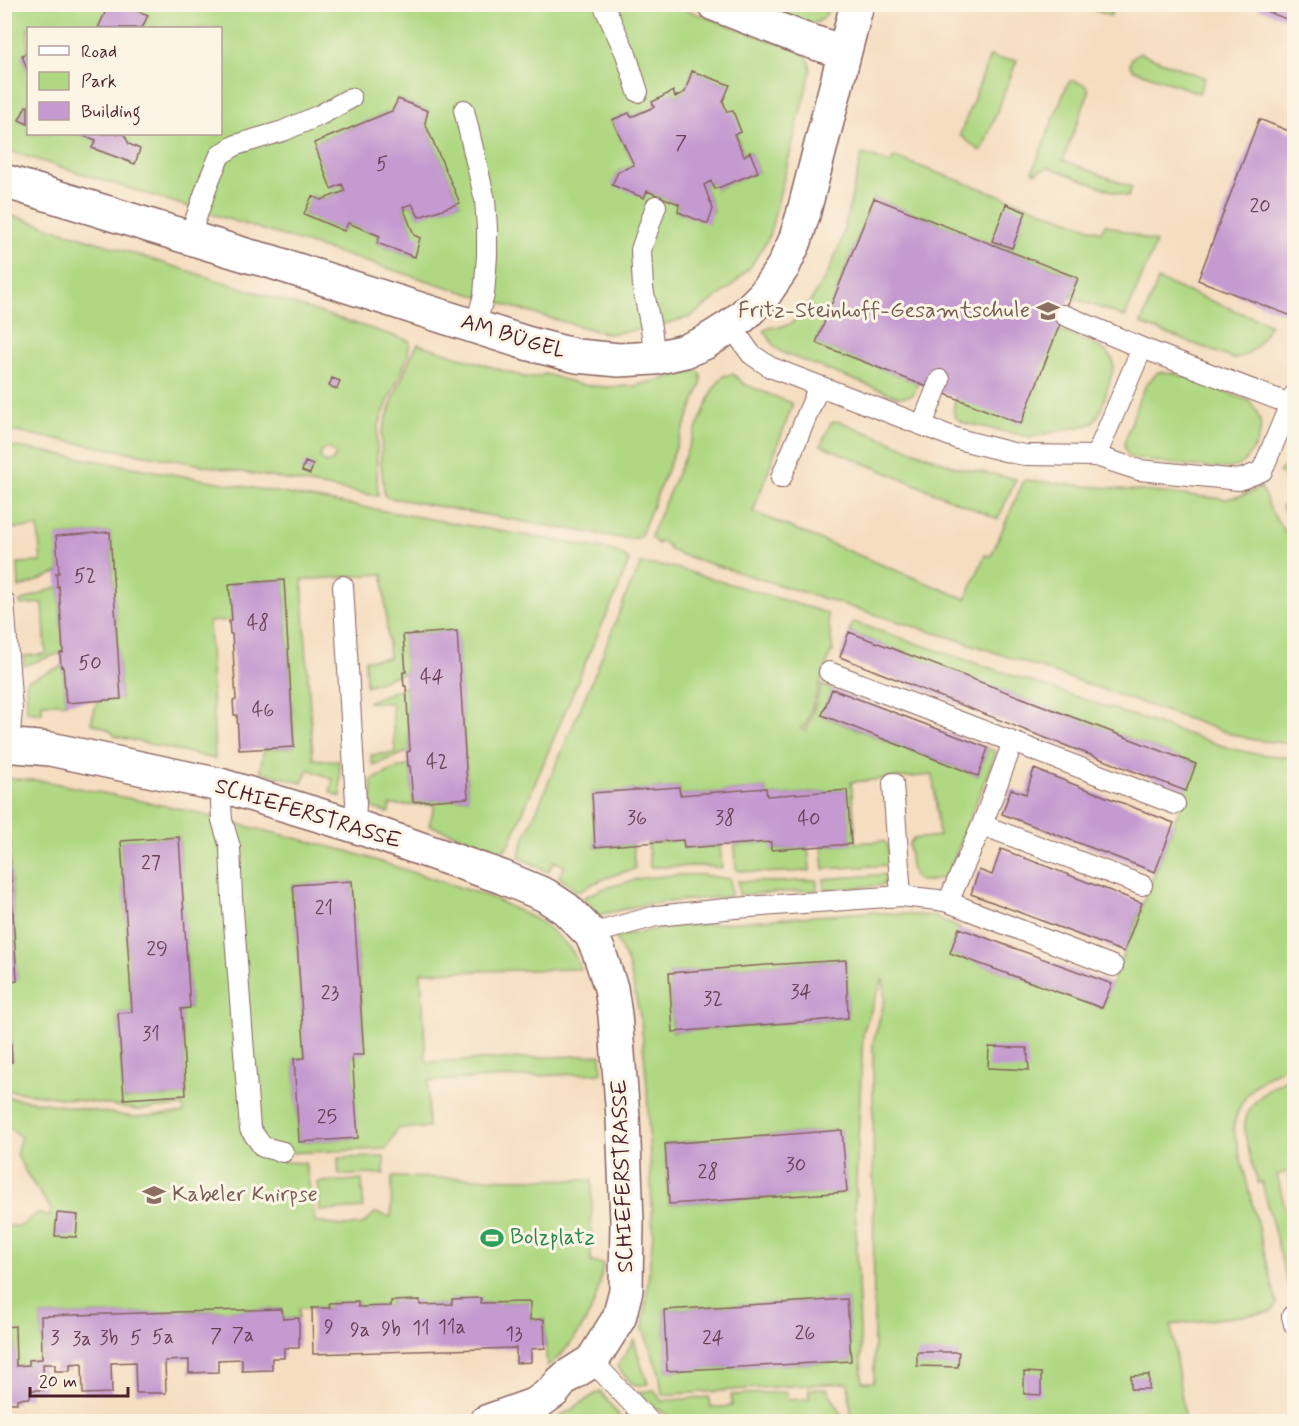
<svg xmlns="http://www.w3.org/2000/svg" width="1299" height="1426" font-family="Mynerve,sans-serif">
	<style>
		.green { fill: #b0d883; stroke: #7d7c57; stroke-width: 1.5; fill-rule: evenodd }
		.forest { fill: #8cb871; stroke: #6b6c4e; stroke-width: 1.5 }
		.building { fill: #c59ad0 }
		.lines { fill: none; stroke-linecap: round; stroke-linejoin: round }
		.lane-casing { stroke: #86625f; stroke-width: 22 }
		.street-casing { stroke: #86625f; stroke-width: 36 }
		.lane { stroke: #fff; stroke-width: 20 }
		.street { stroke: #fff; stroke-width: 33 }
		.labels { text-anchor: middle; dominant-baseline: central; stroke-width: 6; stroke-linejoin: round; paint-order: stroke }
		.number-label { font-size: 20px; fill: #693e54 }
		.education-label { font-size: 22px; fill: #785e54; stroke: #fcf5e5; text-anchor: end }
		.street-label { font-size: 22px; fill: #4a1f2b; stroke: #fcf5e5 }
		.leisure-label { font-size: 22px; fill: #27864d; stroke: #fcf5e5; text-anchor: start }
	</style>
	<rect width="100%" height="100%" fill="#fcf5e5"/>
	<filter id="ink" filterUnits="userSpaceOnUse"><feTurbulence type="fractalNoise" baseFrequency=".0167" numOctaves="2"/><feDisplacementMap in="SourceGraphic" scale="12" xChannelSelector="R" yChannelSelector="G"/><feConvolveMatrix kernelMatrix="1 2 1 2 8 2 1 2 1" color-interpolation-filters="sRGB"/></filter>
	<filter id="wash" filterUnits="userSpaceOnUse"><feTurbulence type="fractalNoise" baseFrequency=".008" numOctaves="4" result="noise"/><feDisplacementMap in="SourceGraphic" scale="24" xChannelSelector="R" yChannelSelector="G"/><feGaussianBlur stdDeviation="1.35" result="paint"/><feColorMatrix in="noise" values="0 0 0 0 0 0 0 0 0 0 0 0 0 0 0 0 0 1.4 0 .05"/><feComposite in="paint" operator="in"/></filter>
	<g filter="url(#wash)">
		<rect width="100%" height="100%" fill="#f5ddc0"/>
		<path class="green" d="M4,5H109L99,27L95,28H28V52L22,56L28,72V106H26L19,120L28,124V134H78L96,140L93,148L135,164L129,144L124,134H220V28H142L148,15L119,5H673L801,52L809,60L811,70L769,237L751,266L731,287L690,317L651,328L608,334L535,314L5,150ZM692,71L729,85L723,101L744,156L750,152L758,172L716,189L711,181L704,185L713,209L708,223L678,212L679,204L647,191L644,197L613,184L618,172L634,165L612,120L629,113L631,117L654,107L673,91L675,97L685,92ZM398,99L428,111L425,123L460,203L419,216L412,204L403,207L414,235L415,257L377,243L380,236L348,223L344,231L304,214L312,196L321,200L345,191L342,184L331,188L314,143L392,111Z
			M758,5H829C827,16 822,22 810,24Z
			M1095,5V4L1116,5L1110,16L1094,10Z
			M1140,53L1205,78L1199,93L1134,70L1130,66C1130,58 1133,56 1140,53Z
			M990,56L999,59L1017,60L983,148L980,151L960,135Z
			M1070,81H1075L1087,86L1089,92L1063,160L1132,187L1128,197L1049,167L1034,173L1033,170L1067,85Z
			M862,154L891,163L894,157L1101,232L1105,224L1156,243L1125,317L1071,297L1078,278L874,198L816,343L918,383L914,394L909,396L899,397L783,353L775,347L764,330L772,327H779L791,324L812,299L827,275L840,245ZM1025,212L1012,248L992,241Z
			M4,214L24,219L410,341C407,373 384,400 378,430C375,451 377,474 378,496L5,430ZM326,449H330L335,453V457L332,461L326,463L322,460L320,456L322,451Z
			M1158,280L1270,324C1259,342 1256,354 1234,359L1141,324Z
			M1057,330C1071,336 1111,346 1113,362C1114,372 1109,382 1107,390C1103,403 1101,416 1091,424L1031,437L964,423C951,417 952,411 956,398Z
			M418,344L524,377H536L546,374L581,385L608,387L634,386L698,370L701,374V385L640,537L631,539L622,538L543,525L386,497L384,491L381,460L382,433L391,405L411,356Z
			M1158,372L1174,373L1249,401C1266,419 1263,437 1249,455C1245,462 1239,467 1231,468C1221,469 1135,461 1129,457C1126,454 1125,448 1124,444L1139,399L1146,385Z
			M733,374L744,384L791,403L792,406L753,512L966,599L985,555L991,556L1024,480L1226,499C1239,497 1250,494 1261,487L1271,511L1294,546V744L1255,740L1234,735L968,643L682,555L668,549L669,546L660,541L658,544L651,537L653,530L714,388L723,376Z
			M838,421L956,467L1016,479L998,519L821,445L831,423Z
			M5,445L598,548C610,550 620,552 629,560L618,590L592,647L510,843L503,851L429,825L435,805H390L389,813L372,808V780L399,767L410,766L413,802L468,798L457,631L403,635L406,672L366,686L365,660L389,658L383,574L302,580L313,759L339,761L341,797L330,792L333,779L308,769L302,783L260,771L264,749L294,747L284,580L230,584L232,620L209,622L215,759L115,736C109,728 101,726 91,723L97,701L121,699L110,532L57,536L59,573H56L19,588L18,563L41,562L38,527L5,529Z
			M1294,458V485L1279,472Z
			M641,564L655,565L676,568L827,613L833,652H831L805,727L802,726L801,729L806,731L822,685L832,689L822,716L978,776L988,748L996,752L947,876C909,890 912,876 909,844L913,839L939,836L933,775L851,782L856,843L883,841L888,845L889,865L824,869L822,846L851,844L846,790L767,796L766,788L680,795L679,787L592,793L595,847L633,844L635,869C614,874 596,881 578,892L559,877L565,866L554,861L548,872L519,857L523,842L594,676L627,593Z
			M59,586L63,653H60L24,666V656L46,654L43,603L21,605L20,602Z
			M853,622L1229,748L1251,753L1294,758V1064C1260,1076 1242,1091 1233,1127L1277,1304L1274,1309L1270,1312L1171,1325L1185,1421H852L848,1383L802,1385L662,1395L660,1376L643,1329L653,1233L647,1086L641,1020L628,963L615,937L670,927L869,912L932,916L959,928L950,953L1102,1008L1165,847L1196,764L849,632ZM846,960L848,1018L673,1032L669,973L753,966ZM883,978L885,999L873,1043L874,1382H862L855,1205L863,1032ZM841,1130L847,1192L669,1204L665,1144ZM847,1299L851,1361L667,1371L664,1310Z
			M63,666L66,703H42V713L27,711L26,681Z
			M406,686L410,751L373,765L371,755L395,753L392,703L367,702Z
			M5,778L44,781L190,811L222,820L347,851L492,898L539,921L562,940L572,951L581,969L421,972L426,1062L601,1055L602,1073L428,1081V1128H398L386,1149L283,1153V1162L305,1163L311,1195L315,1222L341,1226L362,1225L375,1213L391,1217L392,1177L592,1180L591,1262L603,1264C601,1275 600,1286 596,1297C589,1321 568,1352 547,1366L544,1319L530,1320L529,1302L481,1303L480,1298L452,1299V1304L420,1305L391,1301V1306L358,1307V1302L330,1303V1308H299V1318L283,1319L282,1309L41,1316L42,1359L29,1360V1365L16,1366L14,1326L5,1327V1226H21L37,1213L50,1217L51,1209C44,1198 17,1164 17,1151C17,1147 20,1141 21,1137L5,1124V1097L134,1117L184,1113L183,1106L136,1110L105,1104L5,1090V1062L12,1061L7,982L17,980L7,813H5ZM179,837L190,1008L181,1009L186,1095L124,1099L118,1013L132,1012L121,841ZM352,881L364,1054L352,1055L357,1138L299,1142L294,1059L305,1058L293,885Z
			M683,840L684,848L720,846L722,868L703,866L650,867L648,843Z
			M771,842L772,850L808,847L810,871C785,872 760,874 736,870L735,845Z
			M890,874L883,885L824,890V879Z
			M676,875H702L730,879L731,896L646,904L599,915L583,898L602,889L642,878Z
			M817,880V890L739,895L738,881L775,882Z
			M1294,1076V1170L1277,1175L1294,1245V1303L1292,1302L1262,1182L1258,1183C1253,1167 1247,1149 1245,1132C1242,1104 1271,1086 1294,1076Z
			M384,1157V1174L339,1175L338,1158Z
			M362,1180L363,1208L320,1211L318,1182Z
			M634,1340L641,1364L648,1384L634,1386L617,1367Z
			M809,1389H827L846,1421H679L650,1405L639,1392L654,1390L661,1401L709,1397L711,1408L732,1406L731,1395L786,1392L787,1400L809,1399Z
			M600,1391L623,1421H553Z"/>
		<path class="forest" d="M1282,506L1294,507V531L1290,525Z"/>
		<g id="blocks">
			<path class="building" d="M109,4H119L148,15L142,28H98Z
				M1250,4H1294V22L1250,5Z
				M28,52V72L22,55Z
				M692,71L730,85L723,101L727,112L733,111L741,132L734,134L744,156L750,152L758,172L715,189L711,181L704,185L713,209L708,224L678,212L679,204L647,191L644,198L612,185L618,172L634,165L612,120L629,113L631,117L654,107L652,102L673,91L675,97L685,92Z
				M398,99L428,111L425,123L460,203L419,217L412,204L403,207L414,235L420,238L415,257L377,243L380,236L348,223L344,231L304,214L312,196L321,200L345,191L342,184L331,189L314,143L392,111Z
				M26,106H28V124L19,120Z
				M1259,119L1294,133V317L1198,280Z
				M78,134H124L129,144L140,149L135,164L92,148L96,140Z
				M874,198L1078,278L1021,424L816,343Z
				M1006,204L1026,212L1012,248L992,241Z
				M332,378L340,381L337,389L329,386Z
				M305,462L313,465L310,474L302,471Z
				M110,532L121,699L66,703L63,666L61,667L60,653H63L59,586L57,587V580L56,573H59L56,536Z
				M284,580L294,747L239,750L237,715H234L233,701L236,700L232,634H230L229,621L232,620L229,584Z
				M457,631L468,798L413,802L410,766H408L407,752L410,751L406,686H404L403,675V672H406L403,635Z
				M849,632L1196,764L1186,791L1035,734L840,657Z
				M832,689L988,748L978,776L822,715Z
				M1034,769L1174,823L1155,872L1002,814L1011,789L1026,794Z
				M679,787L680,795L766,788L767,796L847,790L851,844L771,850V842L684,848L683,840L595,847L592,793Z
				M4,813H7L17,981L7,982L12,1062H4Z
				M179,837L190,1008L181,1009L186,1095L124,1099L118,1013L132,1012L121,841Z
				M1001,849L1142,903L1124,952L971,894L979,870L992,875Z
				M352,881L364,1055H352L358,1138L299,1142L294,1059L305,1058L293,885Z
				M959,928L1112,984L1102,1008L950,953Z
				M846,960L848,1018L673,1032L669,973L753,966Z
				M989,1047L1027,1048L1029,1070L988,1068Z
				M842,1130L847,1192L669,1204L665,1144Z
				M1294,1173V1200L1287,1175Z
				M57,1213L78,1215L76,1237L55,1236Z
				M481,1298V1303L530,1302V1320L544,1319L545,1348L531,1349V1362L516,1363V1348L313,1354L312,1308H330L329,1303L358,1302V1307L391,1306V1301L420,1300V1305L452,1304V1299Z
				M847,1299L851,1361L667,1371L664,1310Z
				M282,1309L283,1319L299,1318V1348H284V1358H272V1370L242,1371V1359L218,1360V1372L189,1373V1360L165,1361L166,1393H136L135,1362L111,1363L112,1393L83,1394L82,1363L70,1364V1371H55V1364H43L44,1390H31L30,1398L17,1399V1403H4V1327L15,1326L16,1366L29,1365V1360L42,1359L41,1316Z
				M917,1352H959L958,1367L917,1366Z
				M1024,1372L1041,1373V1395L1024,1394Z
				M1149,1375V1389H1131V1376Z"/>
		</g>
	</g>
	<g filter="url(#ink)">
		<use href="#blocks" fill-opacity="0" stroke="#86625f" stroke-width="1.5"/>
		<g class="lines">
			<g class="lane-casing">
				<path id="lane" d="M603,4L626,54L638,92
					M464,110L485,200L487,228V256L484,295L475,327
					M189,238L210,178L220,155L236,145L283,131L320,115L351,98
					M1064,315L1142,348L1290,404
					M731,326L751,354L770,367L958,439L1013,453L1026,455L1096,456L1139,470L1239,480L1262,471L1294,395
					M655,358L651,328L643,288L641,250L656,206
					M922,425L940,380
					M1096,456L1142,348
					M781,478L819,386
					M343,586L356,802L355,826
					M4,601L12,710L9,745
					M829,672L1013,742L982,825L948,902
					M1013,742L1175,804
					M893,783L901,896
					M220,785L222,820L230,847L232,897L250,1129L263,1147L283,1152
					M982,825L1142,885
					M591,934L656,916L735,908L901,896L938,900L948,902L1113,966
					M1292,1316L1294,1324
					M592,1361L650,1422"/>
			</g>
			<g class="street-casing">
				<path id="street" d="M714,4L803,39L844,52
					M4,181L249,256L269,261L526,343L577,356L619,360L655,358L685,351L704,343L731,326L744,315L764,295L783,267L795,241L803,215L857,4
					M4,745L50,749L220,785L355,826L502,877L545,895L566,909L591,934L599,952L611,988L615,1015L623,1117L627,1222L626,1290L619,1318L592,1361L568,1376L561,1382L554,1391L536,1404L486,1422"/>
			</g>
			<use href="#lane" class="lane"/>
			<use href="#street" class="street"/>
		</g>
	</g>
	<defs>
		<g id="school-bare" transform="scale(1.8)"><path d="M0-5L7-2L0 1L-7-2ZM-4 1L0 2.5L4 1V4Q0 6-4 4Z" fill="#8d6e63" stroke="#fcf5e5" stroke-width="2.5" paint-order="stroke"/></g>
		<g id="stadium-bare" transform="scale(1.8)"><path d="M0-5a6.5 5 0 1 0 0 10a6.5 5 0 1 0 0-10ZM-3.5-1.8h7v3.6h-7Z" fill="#2e9e5b" stroke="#fcf5e5" stroke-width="2.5" paint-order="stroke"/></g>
	</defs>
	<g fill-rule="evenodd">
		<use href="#school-bare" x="1048" y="311"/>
		<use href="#school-bare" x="154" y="1195"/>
		<use href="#stadium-bare" x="492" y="1238"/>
	</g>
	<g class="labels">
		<g class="number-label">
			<text x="681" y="143">7</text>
			<text x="382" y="164">5</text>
			<text x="1260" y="206">20</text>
			<text x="85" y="576">52</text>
			<text x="258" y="623">48</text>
			<text x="90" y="663">50</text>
			<text x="432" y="677">44</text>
			<text x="263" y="710">46</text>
			<text x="437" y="762">42</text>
			<text x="637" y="818">36</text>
			<text x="725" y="818">38</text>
			<text x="809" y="819">40</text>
			<text x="151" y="863">27</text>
			<text x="324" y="908">21</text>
			<text x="157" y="949">29</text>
			<text x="801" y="992">34</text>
			<text x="330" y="993">23</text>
			<text x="713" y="999">32</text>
			<text x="151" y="1034">31</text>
			<text x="327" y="1117">25</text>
			<text x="796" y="1165">30</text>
			<text x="708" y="1172">28</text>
			<text x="329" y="1327">9</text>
			<text x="452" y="1327">11a</text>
			<text x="421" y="1328">11</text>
			<text x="391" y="1329">9b</text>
			<text x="360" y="1330">9a</text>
			<text x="805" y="1333">26</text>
			<text x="514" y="1334">13</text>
			<text x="243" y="1335">7a</text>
			<text x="216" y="1336">7</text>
			<text x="163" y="1337">5a</text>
			<text x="55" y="1338">3</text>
			<text x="109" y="1338">3b</text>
			<text x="136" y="1338">5</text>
			<text x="713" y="1338">24</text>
			<text x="82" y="1339">3a</text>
		</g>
		<g class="education-label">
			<text x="1030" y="311">Fritz-Steinhoff-Gesamtschule</text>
			<text x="172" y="1195" text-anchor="start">Kabeler Knirpse</text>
		</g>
		<g class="street-label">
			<text transform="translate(513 337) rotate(17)">AM BÜGEL</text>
			<text transform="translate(308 814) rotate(17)">SCHIEFERSTRASSE</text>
			<text transform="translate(623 1176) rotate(-92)">SCHIEFERSTRASSE</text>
		</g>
		<g class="leisure-label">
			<text x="510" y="1238">Bolzplatz</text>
		</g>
	</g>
	<rect width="1299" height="1426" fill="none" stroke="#fcf5e5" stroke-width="24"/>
	<rect x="27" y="27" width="195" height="108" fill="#fcf5e5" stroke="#b59f9b" stroke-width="1.5"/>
	<rect x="39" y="46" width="30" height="9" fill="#ffffff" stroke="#b59f9b" stroke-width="1.5"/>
	<text x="81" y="57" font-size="18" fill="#4a1f2b">Road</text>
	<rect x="39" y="72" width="30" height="18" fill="#b0d883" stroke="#b59f9b" stroke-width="1.5"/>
	<text x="81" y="87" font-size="18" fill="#4a1f2b">Park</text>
	<rect x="39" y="102" width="30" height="18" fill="#c59ad0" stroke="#b59f9b" stroke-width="1.5"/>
	<text x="81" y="117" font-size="18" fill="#4a1f2b">Building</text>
	<path d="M30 1387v9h98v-9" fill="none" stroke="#4a1f2b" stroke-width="3"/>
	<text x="39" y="1387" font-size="18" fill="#4a1f2b" stroke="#fcf5e5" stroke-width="4.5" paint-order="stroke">20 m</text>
</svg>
